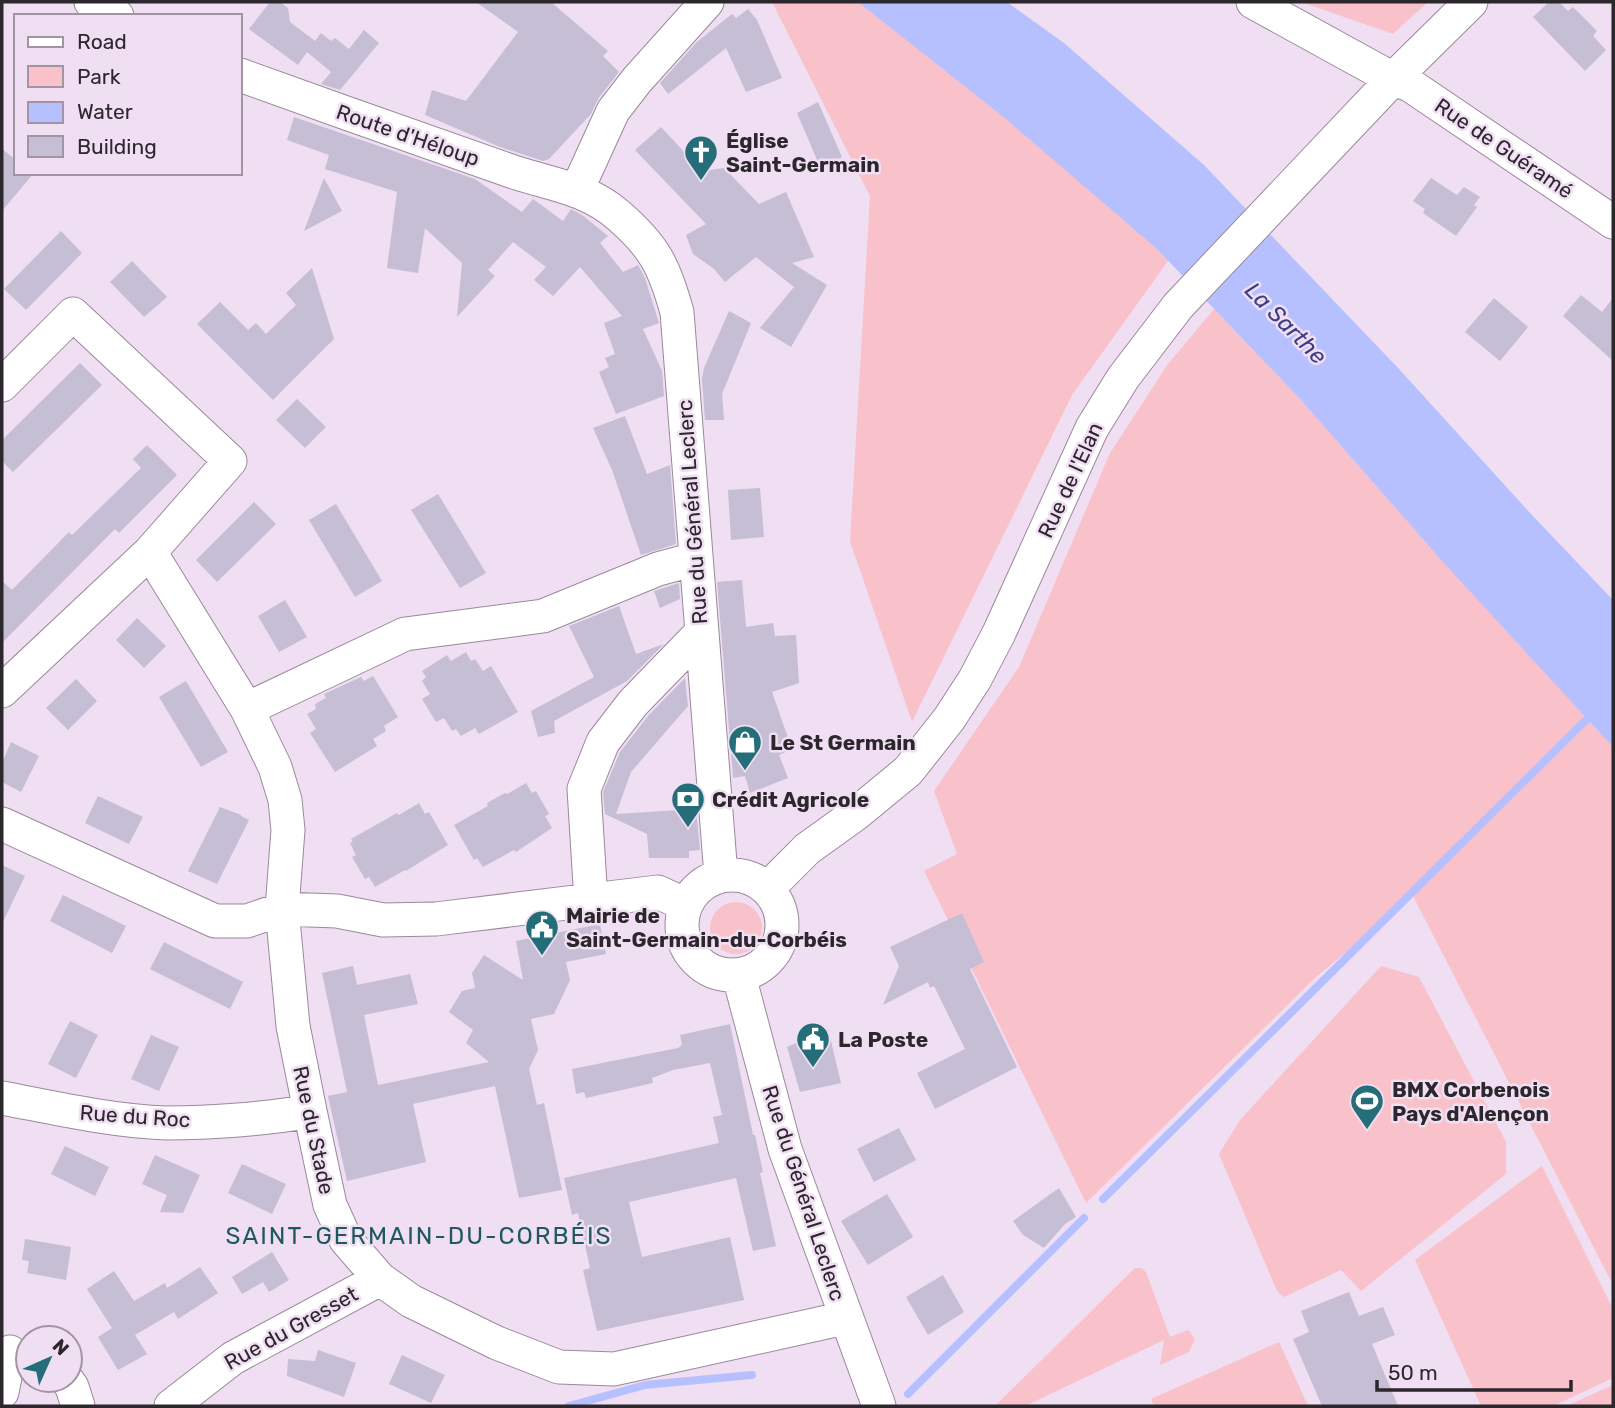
<svg xmlns="http://www.w3.org/2000/svg" width="1615" height="1408" font-family="Rubik,sans-serif">
	<style>
		.green { fill: #f9c2ca }
		.water { fill: #b7c0fe }
		.lines { fill: none; stroke-linecap: round; stroke-linejoin: round }
		.stream { stroke: #b7c0fe; stroke-width: 8 }
		.building { fill: #c5bed4 }
		.minor-casing { stroke: #9a899b; stroke-width: 35 }
		.minor { stroke: #fff; stroke-width: 33 }
		.labels { text-anchor: middle; dominant-baseline: central; stroke-width: 5; stroke-linejoin: round; paint-order: stroke }
		.street-label { font-size: 21px; fill: #2c262d; stroke: #f0def2 }
		.poi-label { font-size: 21px; font-weight: bold; fill: #2c262d; stroke: #f0def2; text-anchor: start }
		.water-label { font-size: 23px; font-style: italic; fill: #3a3e85; stroke: #f0def2 }
		.quarter-label { font-size: 24px; letter-spacing: 2px; fill: #1f5861; stroke: #f0def2 }
	</style>
	<rect width="100%" height="100%" fill="#f0def2"/>
	<path class="green" d="M772,2H883L1178,247L1072,395L912,722L850,541L870,196Z
		M1301,2H1428L1393,34Z
		M1214,309L1300,399L1442,561L1613,723V1285L1413,896L1315,978L1086,1203L924,871L957,854L934,791L1019,667L1110,453L1168,364Z
		M710 928a26 26 0 1 1 52 0a26 26 0 1 1-52 0Z
		M1381,966L1419,977L1506,1142V1174L1361,1291L1341,1270L1284,1297L1277,1291L1219,1154L1240,1120Z
		M1542,1166L1613,1309V1378L1553,1406H1481L1415,1260Z
		M1135,1268H1141L1146,1272L1170,1337L1188,1330L1195,1339L1189,1352L1160,1365L1164,1340L1025,1406H995Z
		M1279,1342L1308,1406H1154L1151,1399Z
		M1613,1385V1406H1566Z"/>
	<path class="water" d="M858,2H1007L1064,43L1204,165L1399,369L1530,513L1613,600V747L1442,561L1300,399L1156,248L1001,115Z"/>
	<g class="lines">
		<path class="stream" d="M1103,1199L1593,713
			M908,1394L1084,1218
			M569,1406L645,1385L752,1375"/>
	</g>
	<path class="building" d="M270,2H280L288,8L290,22L315,41L321,33L331,41L335,38L349,49L364,30L379,43L340,90L321,84L331,72L307,52L298,65L249,29Z
		M476,2H551L608,51L603,56L619,72L598,99L591,114L549,159L543,161L500,147L425,115L432,90L466,101L518,32Z
		M1549,2H1559L1568,11L1573,7L1597,31L1593,36L1606,50L1585,71L1533,17Z
		M748,9L757,20L782,78L746,92L726,48L668,94L660,83L697,42L732,14L736,18Z
		M818,102L842,157L820,167L797,113Z
		M294,117L475,179L522,212L533,199L563,221L571,209L582,215L608,236L600,243L623,272L638,265L645,278L659,323L643,329L662,371L664,396L616,414L599,372L609,367L605,358L615,354L604,323L622,316L580,267L553,296L534,280L546,267L513,242L488,270L495,276L457,317L462,263L425,228L418,273L387,268L397,192L325,169L329,155L287,140Z
		M661,127L702,171L724,168L759,204L786,192L814,257L792,263L827,285L791,347L760,328L794,287L756,257L725,282L714,269L693,254L686,235L706,224L635,150Z
		M2,149L16,160V173L33,174L2,211Z
		M324,178L342,211L304,231Z
		M1431,178L1457,195L1464,187L1480,197L1474,205L1477,207L1456,236L1423,213L1425,209L1413,201Z
		M61,231L82,253L26,310L4,289Z
		M132,261L167,297L144,317L110,282Z
		M312,268L334,339L273,400L197,324L220,302L248,330L256,323L266,334L296,305L286,293Z
		M1581,295L1602,312L1613,298V361L1563,316Z
		M1494,298L1528,327L1500,361L1465,332Z
		M729,311L751,323L722,394L724,420H705L702,379L704,368Z
		M80,363L102,385L13,472L2,461V440Z
		M297,399L326,427L305,448L276,420Z
		M625,416L647,474L670,465L676,544L641,555L612,470L593,428Z
		M147,445L177,475L119,533L115,529L2,643V581L12,590L69,532L72,535L141,468L133,459Z
		M760,488L764,537L731,540L728,490Z
		M438,494L486,573L460,588L411,510Z
		M254,502L276,524L217,582L196,560Z
		M336,504L382,581L355,597L309,520Z
		M742,580L746,627L773,623L775,636L796,635L799,683L772,692L792,749L779,755L788,778L750,793L745,776L733,778L717,582Z
		M679,583L680,599L660,608L654,591Z
		M285,600L307,637L279,652L258,616Z
		M619,606L636,654L664,644L627,681L554,721L555,733L538,737L531,711L594,677L569,626Z
		M137,618L166,646L144,668L116,640Z
		M466,652L471,661L475,659L483,671L491,666L518,712L479,734L475,728L461,736L456,729L452,731L444,718L436,722L422,699L430,694L422,681L426,677L422,671L447,655L451,661Z
		M373,676L398,717L384,726L386,731L373,739L377,746L335,772L310,733L316,729L307,714L316,709L315,704L326,698L324,694L361,677L364,681Z
		M685,678L688,706L631,772L616,814L696,809L700,850L689,851V858H649L647,834L605,814L603,792L620,752L648,716Z
		M76,679L97,701L68,730L46,708Z
		M186,681L228,752L201,767L159,697Z
		M11,742L39,756L21,792L2,782V763Z
		M526,783L532,793L536,791L549,814L545,816L552,828L516,852L514,850L483,867L477,858L474,860L454,825L488,806L487,803L505,793L507,794Z
		M98,796L143,817L129,844L85,823Z
		M419,803L425,814L429,812L448,845L406,871L405,870L375,887L369,877L365,879L352,857L356,855L350,843L353,842L351,839L397,813L399,815Z
		M220,807L241,815V816L249,820L217,884L188,871Z
		M2,865L25,876L2,924Z
		M63,895L126,926L112,953L50,921Z
		M962,913L984,962L970,969L1017,1067L935,1109L917,1073L965,1049L934,986L930,988L928,982L883,1005L899,966L890,947Z
		M600,924L606,954L566,962L570,980L554,1014L531,1019L538,1050L529,1069L537,1105L544,1103L562,1190L519,1198L495,1086L413,1104L426,1162L347,1181L328,1096L347,1092L322,973L353,966L357,985L410,974L418,1004L364,1015L378,1085L489,1062L466,1043L473,1030L449,1012L462,991L475,988L472,973L484,955L523,980L516,941Z
		M164,942L243,982L230,1009L150,969Z
		M70,1021L98,1035L76,1078L48,1064Z
		M730,1024L753,1135H755L763,1172L760,1173L776,1246L753,1251L736,1178L629,1202L642,1257L730,1237L744,1300L597,1331L583,1270L590,1268L578,1213L572,1215L564,1178L719,1143L713,1117L722,1115L710,1063L673,1070L652,1078L653,1083L586,1098L584,1092L576,1094L572,1069L678,1048L682,1045L680,1035Z
		M828,1029L841,1083L800,1092L787,1047Z
		M151,1035L179,1047L159,1091L131,1079Z
		M899,1128L916,1160L874,1182L857,1149Z
		M65,1146L109,1167L95,1196L51,1174Z
		M155,1155L200,1175L183,1213L160,1212L167,1195L142,1184Z
		M242,1164L286,1184L272,1214L228,1193Z
		M1059,1188L1076,1217L1065,1224L1044,1248L1023,1235L1013,1221Z
		M887,1194L913,1237L868,1265L841,1221Z
		M25,1239L71,1247L66,1280L27,1273L29,1261L22,1260Z
		M272,1252L289,1280L269,1292L263,1282L242,1294L232,1277Z
		M200,1267L218,1293L178,1319L174,1312L135,1335L147,1354L118,1370L98,1337L112,1328L87,1289L114,1271L134,1301L165,1283L167,1288Z
		M943,1275L964,1312L928,1335L906,1297Z
		M1349,1292L1359,1316L1383,1307L1395,1335L1372,1344L1398,1406H1322L1293,1339L1309,1332L1301,1311Z
		M318,1350L356,1363L344,1397L287,1376L288,1359L315,1361Z
		M402,1355L445,1375L431,1403L389,1384Z"/>
	<g class="lines">
		<g class="minor-casing">
			<path id="minor" d="M91,2L117,16
				M1253,2L1393,79L1410,85L1613,222
				M240,75C328,107 417,138 505,169C546,184 584,186 618,215C655,247 664,266 677,312L721,876
				M577,190L613,111L637,80L707,2
				M2,385L73,314L230,461L150,552L2,691
				M150,552L247,709L275,767L285,800L288,830L282,909L293,1026L310,1111L330,1205L346,1240L380,1279L411,1301L497,1343L559,1367L614,1369L845,1318
				M247,709L405,634L543,616L658,569L695,559
				M2,824L215,921H247L282,909L337,911L383,920L436,919L658,892L686,905
				M682 925a50 50 0 1 1 100 0a50 50 0 1 1-100 0Z
				M767,889L807,849L857,813L908,771L949,719L975,679L999,633L1092,428L1123,378L1178,306L1393,79L1471,2
				M591,901L584,789L603,742L633,703L701,633
				M739,976L785,1149L879,1406
				M2,1098C55,1108 111,1121 166,1123C210,1123 267,1119 310,1111
				M67,1380L72,1387L78,1406
				M2,1392L10,1352
				M171,1406L233,1358L380,1279"/>
		</g>
		<use href="#minor" class="minor"/>
	</g>
	<defs>
		<g id="church-pin" transform="scale(1.75)"><path d="M0 17L-7.5 6A9.5 9.5 0 1 1 7.5 6Z" fill="#256e79" stroke="#f0def2"/><path d="M-1.2-6h2.4v3.5h3.3v2.4h-3.3V6h-2.4V-.1h-3.3v-2.4h3.3Z" fill="#fff"/></g>
		<g id="shop-pin" transform="scale(1.75)"><path d="M0 17L-7.5 6A9.5 9.5 0 1 1 7.5 6Z" fill="#256e79" stroke="#f0def2"/><path d="M-5-2.5h2.3a2.7 3.5 0 0 1 5.4 0H5L5.5 6h-11ZM-1.5-2.5h3a1.5 2.3 0 0 0-3 0Z" fill="#fff"/></g>
		<g id="bank-pin" transform="scale(1.75)"><path d="M0 17L-7.5 6A9.5 9.5 0 1 1 7.5 6Z" fill="#256e79" stroke="#f0def2"/><path d="M-6-4H6V4H-6ZM0-2.3a2.3 2.3 0 1 0 0 4.6a2.3 2.3 0 1 0 0-4.6Z" fill="#fff"/></g>
		<g id="civic-pin" transform="scale(1.75)"><path d="M0 17L-7.5 6A9.5 9.5 0 1 1 7.5 6Z" fill="#256e79" stroke="#f0def2"/><path d="M-.6-6.5H3V-4.5H.6V-3L4-1V1h2V6H-6V1h2V-1L-.6-3ZM-1.2 2.5V6h2.4V2.5Z" fill="#fff"/></g>
		<g id="stadium-pin" transform="scale(1.75)"><path d="M0 17L-7.5 6A9.5 9.5 0 1 1 7.5 6Z" fill="#256e79" stroke="#f0def2"/><path d="M0-5a6.5 5 0 1 0 0 10a6.5 5 0 1 0 0-10ZM-3.5-1.8h7v3.6h-7Z" fill="#fff"/></g>
	</defs>
	<g fill-rule="evenodd">
		<use href="#church-pin" x="701" y="152"/>
		<use href="#shop-pin" x="745" y="742"/>
		<use href="#bank-pin" x="688" y="799"/>
		<use href="#civic-pin" x="542" y="927"/>
		<use href="#civic-pin" x="813" y="1039"/>
		<use href="#stadium-pin" x="1367" y="1101"/>
	</g>
	<g class="labels">
		<g class="street-label">
			<text transform="translate(408 135) rotate(19)">Route d'Héloup</text>
			<text transform="translate(1504 148) rotate(34)">Rue de Guéramé</text>
			<text transform="translate(1070 480) rotate(-65)">Rue de l'Elan</text>
			<text transform="translate(692 512) rotate(-94)">Rue du Général Leclerc</text>
			<text transform="translate(135 1116) rotate(4)">Rue du Roc</text>
			<text transform="translate(314 1130) rotate(78)">Rue du Stade</text>
			<text transform="translate(804 1193) rotate(72)">Rue du Général Leclerc</text>
			<text transform="translate(291 1328) rotate(-29)">Rue du Gresset</text>
		</g>
		<g class="poi-label">
			<text x="726" y="140">Église<tspan x="726" dy="24">Saint-Germain</tspan></text>
			<text x="770" y="742">Le St Germain</text>
			<text x="712" y="799">Crédit Agricole</text>
			<text x="566" y="915">Mairie de<tspan x="566" dy="24">Saint-Germain-du-Corbéis</tspan></text>
			<text x="838" y="1039">La Poste</text>
			<text x="1392" y="1089">BMX Corbenois<tspan x="1392" dy="24">Pays d'Alençon</tspan></text>
		</g>
		<g class="water-label">
			<text transform="translate(1286 323) rotate(45)">La Sarthe</text>
		</g>
		<g class="quarter-label">
			<text x="419" y="1236">SAINT-GERMAIN-DU-CORBÉIS</text>
		</g>
	</g>
	<rect width="1615" height="1408" fill="none" stroke="#2c262d" stroke-width="7"/>
	<rect x="14" y="14" width="228" height="161" fill="#f0def2" stroke="#a294a3" stroke-width="2"/>
	<rect x="28" y="37" width="35" height="10" fill="#ffffff" stroke="#a294a3" stroke-width="2"/>
	<text x="77" y="49" font-size="21" fill="#2c262d">Road</text>
	<rect x="28" y="66" width="35" height="21" fill="#f9c2ca" stroke="#a294a3" stroke-width="2"/>
	<text x="77" y="84" font-size="21" fill="#2c262d">Park</text>
	<rect x="28" y="102" width="35" height="21" fill="#b7c0fe" stroke="#a294a3" stroke-width="2"/>
	<text x="77" y="119" font-size="21" fill="#2c262d">Water</text>
	<rect x="28" y="136" width="35" height="21" fill="#c5bed4" stroke="#a294a3" stroke-width="2"/>
	<text x="77" y="154" font-size="21" fill="#2c262d">Building</text>
	<g transform="translate(49 1359) rotate(45)"><circle r="33" fill="#f0def2" stroke="#a294a3" stroke-width="2"/>
	<path d="M0-5L12 26L0 18L-12 26Z" fill="#256e79"/>
	<text y="-10" font-size="19" font-weight="bold" text-anchor="middle" fill="#2c262d">N</text>
	</g>
	<path d="M1377 1380v10h194v-10" fill="none" stroke="#2c262d" stroke-width="3.5"/>
	<text x="1388" y="1380" font-size="21" fill="#2c262d" stroke="#f0def2" stroke-width="5" paint-order="stroke">50 m</text>
</svg>
